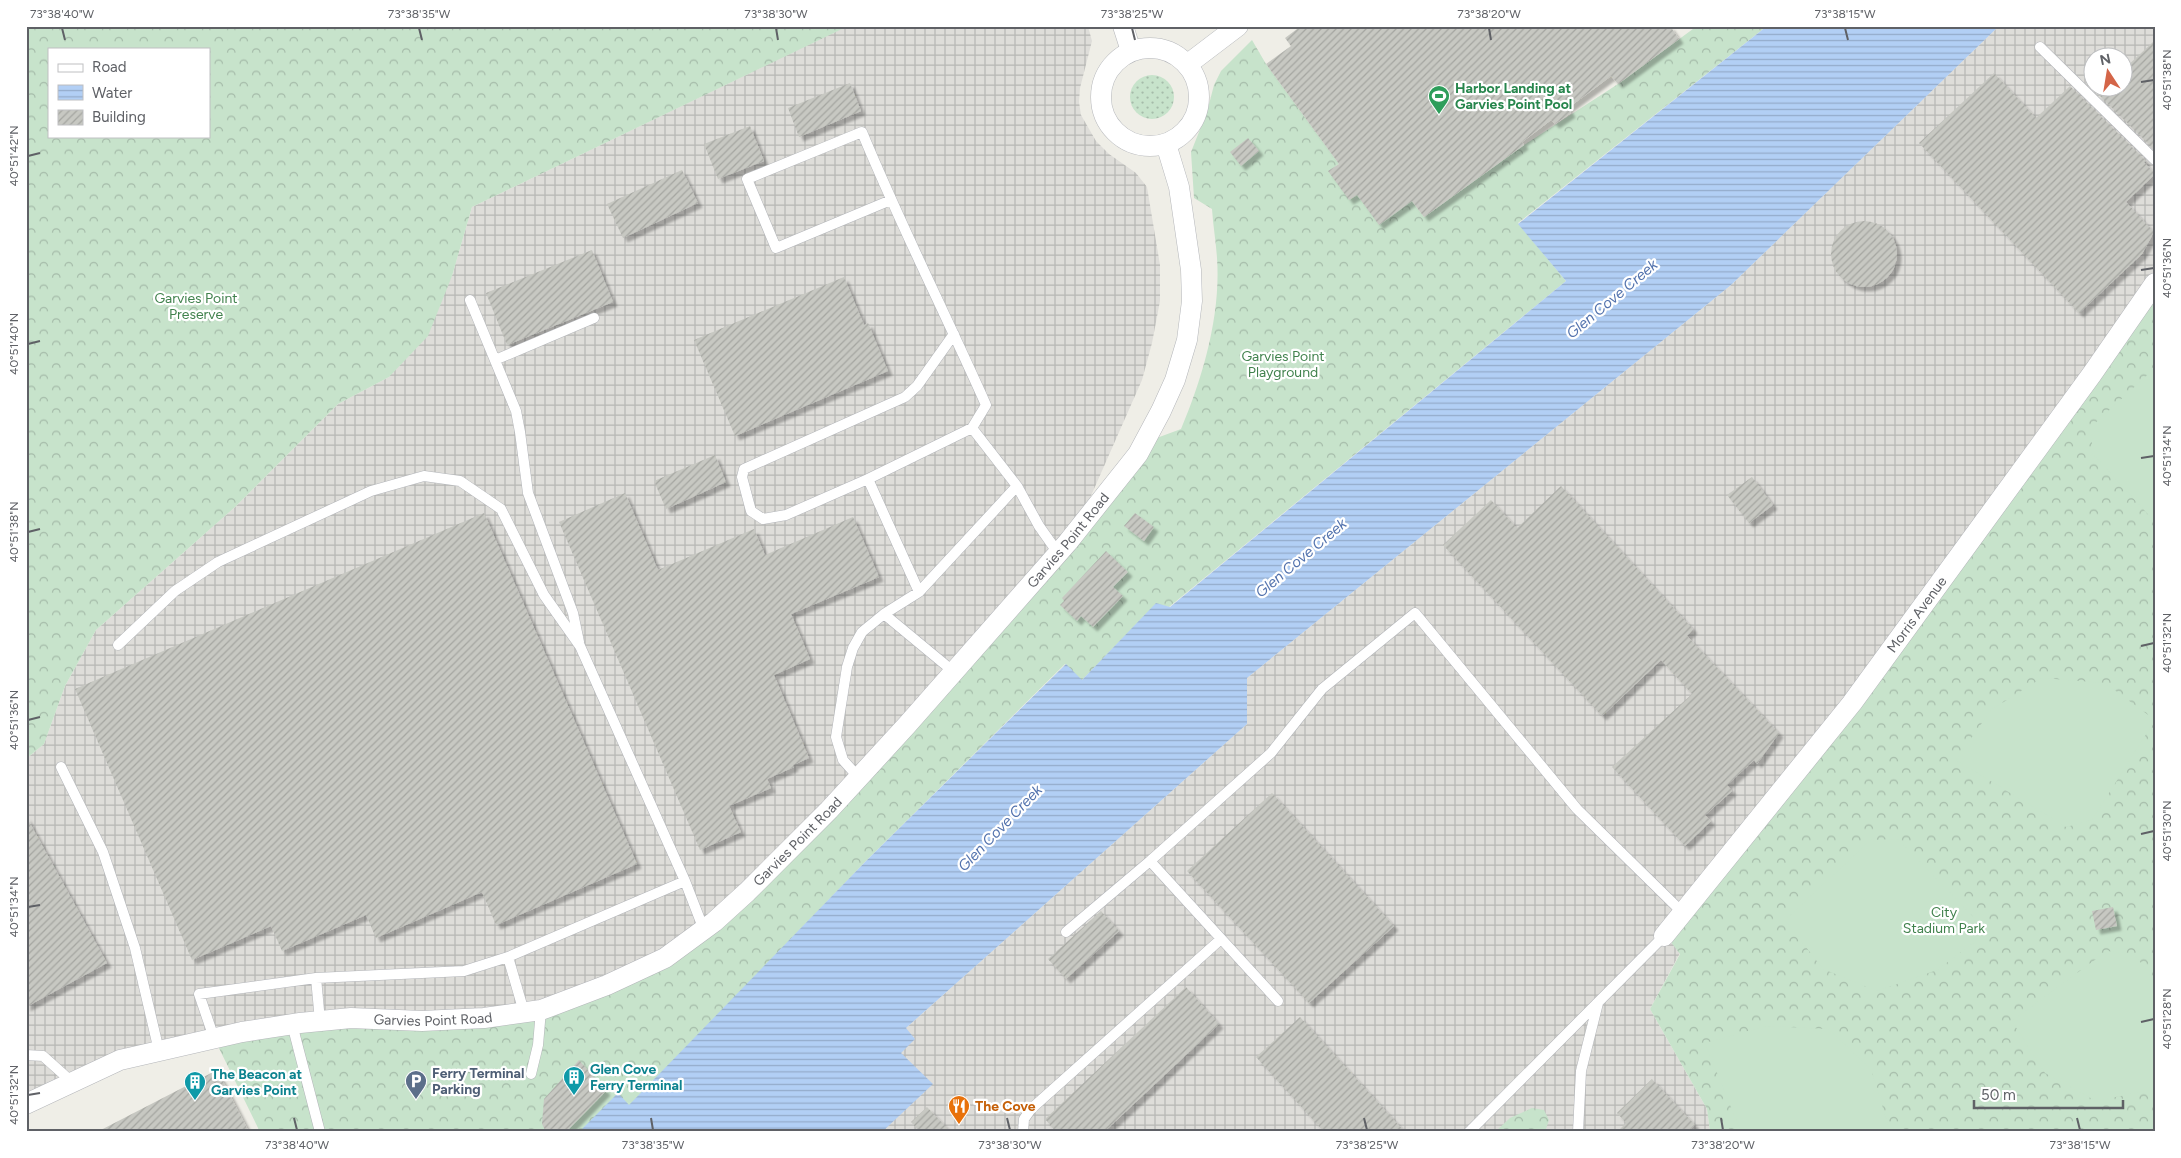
<svg xmlns="http://www.w3.org/2000/svg" width="2181" height="1158" font-family="Figtree,sans-serif">
	<style>
		.industrial { fill: url(#industrial-grid); fill-rule: evenodd }
		.grass { fill: url(#grass-dots) }
		.forest { fill: url(#forest-crowns); fill-rule: evenodd }
		.garden { fill: #c7e3cb }
		.water { fill: url(#water-rules) }
		.building { fill: url(#building-hatch); filter: url(#shadow) }
		.lines { fill: none; stroke-linecap: round; stroke-linejoin: round }
		.lane-casing { stroke: #b4b6ba; stroke-width: 11 }
		.street-casing { stroke: #b4b6ba; stroke-width: 21 }
		.lane { stroke: #fff; stroke-width: 10 }
		.street { stroke: #fff; stroke-width: 20 }
		.ticks { fill: none; stroke: #5f6166; stroke-width: 2 }
		.labels { text-anchor: middle; dominant-baseline: central; stroke-width: 4.5; stroke-linejoin: round; paint-order: stroke }
		.leisure-label { font-size: 14px; font-weight: bold; fill: #27864d; stroke: #fff; text-anchor: start }
		.park-label { font-size: 14px; fill: #41824d; stroke: #fff }
		.street-label { font-size: 14px; fill: #5f6166; stroke: #fff }
		.culture-label { font-size: 14px; font-weight: bold; fill: #0d838f; stroke: #fff; text-anchor: start }
		.service-label { font-size: 14px; font-weight: bold; fill: #4e5e75; stroke: #fff; text-anchor: start }
		.food-label { font-size: 14px; font-weight: bold; fill: #c56008; stroke: #fff; text-anchor: start }
		.water-label { font-size: 15px; font-style: italic; fill: #5373ae; stroke: #fff }
		.neatline { fill: none; stroke: #5f6166; stroke-width: 2 }
		.ticks-label { font-size: 12px; text-anchor: middle; fill: #5f6166 }
	</style>
	<defs>
		<pattern id="industrial-grid" width="8" height="8" patternUnits="userSpaceOnUse" patternTransform="scale(1.25)"><rect width="8" height="8" fill="#deddd9"/><path d="M0 4h8M4 0v8" fill="none" stroke="#b7b7b4"/></pattern>
		<pattern id="grass-dots" width="8" height="8" patternUnits="userSpaceOnUse" patternTransform="scale(1.25)"><rect width="8" height="8" fill="#c7e3cb"/><path d="M2 2h.1M6 6h.1" fill="none" stroke="#a5bba9" stroke-width="1.8" stroke-linecap="round"/></pattern>
		<pattern id="forest-crowns" width="20" height="18" patternUnits="userSpaceOnUse" patternTransform="scale(1.25)"><rect width="20" height="18" fill="#c7e3cb"/><path d="M2 6a3 3 0 1 1 6 0M12 15a3 3 0 1 1 6 0" fill="none" stroke="#a5bba9"/></pattern>
		<pattern id="water-rules" width="6" height="5" patternUnits="userSpaceOnUse" patternTransform="scale(1.25)"><rect width="6" height="5" fill="#b2cff5"/><path d="M0 2.5h6" fill="none" stroke="#94abca"/></pattern>
		<pattern id="building-hatch" width="6" height="6" patternUnits="userSpaceOnUse" patternTransform="scale(1.25)"><rect width="6" height="6" fill="#c7c8c2"/><path d="M-1 1l2-2M0 6l6-6M5 7l2-2" fill="none" stroke="#a5a6a1"/></pattern>
		<filter id="shadow"><feDropShadow dx="4.5" dy="4.5" stdDeviation="1" flood-color="#0004"/></filter>
	</defs>
	<rect width="100%" height="100%" fill="#efeee7"/>
	<path class="industrial" d="M840,26H1087L1089,30L1092,41L1080,88L1079,102L1081,115L1096,141L1109,154L1136,173L1147,187L1160,265V301L1152,343L1142,380L1068,548L746,891L646,965L540,1008L119,1059L26,1101V759L44,744L65,686L96,630L235,507L338,404L389,377L452,276L472,207L841,29Z
		M1999,26H2155V280L1680,953L1650,1009L1707,1109L1710,1132H881L906,1028L1247,724V678L1731,285ZM2094,58H2124V88H2094Z"/>
	<path class="grass" d="M1130 97a22 22 0 1 1 44 0a22 22 0 1 1-44 0Z"/>
	<path class="forest" d="M26,26H840L842,29L472,207L452,276L428,336L389,377L338,404L235,507L96,630L65,686L44,744L26,759ZM49,49H209V136H49Z
		M1697,26H1767L1518,223L1566,281L1169,607L1156,604L1081,681L1065,664L866,861L605,1132H260L214,1038L540,1008L646,965L746,891L1154,439L1181,429C1203,377 1221,315 1217,258C1216,242 1213,225 1212,209L1194,198L1191,152L1207,112L1214,85L1221,71L1252,40L1266,64L1339,164L1329,171L1357,195L1412,201L1424,217L1524,145L1618,84Z
		M2155,280V1132H1710L1707,1109L1650,1009L1680,954L1667,937Z
		M1532,1108L1544,1110L1549,1120L1545,1132H1495L1510,1118Z"/>
	<path class="garden" d="M2155,368V522L2092,453V426Z
		M2042,678L2105,683L2155,720L2092,820L2066,827L1956,760L1991,710Z
		M1898,839L1988,932L1937,970L1877,991L1823,969L1785,920L1871,840Z
		M2107,951L2134,954L2155,981V1089L2096,1101L2045,1073L2012,1021Z
		M1766,1026L1828,1029L1871,1069L1889,1128L1880,1132H1741L1705,1043Z"/>
	<path class="water" d="M1767,26H1999L1731,285L1247,678V724L906,1028L915,1039L901,1053L933,1084L882,1132H579L618,1093L629,1105L866,861L1066,664L1082,680L1156,603L1170,607L1566,281L1518,224Z"/>
	<path class="building" d="M1301,26H1670L1679,39L1618,84L1611,76L1568,108L1571,113L1555,124L1551,120L1522,142L1524,145L1424,217L1412,201L1379,225L1357,195L1349,200L1328,171L1339,164L1266,64L1291,46L1285,38Z
		M2155,40V150L2097,93L2103,88H2124V69Z
		M1994,73L2036,118L2070,86L2146,161L2144,162L2155,174L2126,202L2154,232L2142,254L2079,313L1919,143Z
		M850,83L861,111L799,137L788,108Z
		M750,126L764,161L718,179L704,144Z
		M1248,138L1259,151L1241,166L1230,152Z
		M682,170L698,203L623,238L607,204Z
		M1831 254a33 33 0 1 1 66 0a33 33 0 1 1-66 0Z
		M592,250L613,302L507,345L486,293Z
		M844,277L864,325L868,323L888,371L735,436L694,340Z
		M715,455L726,482L666,509L654,481Z
		M1752,477L1773,505L1749,523L1727,495Z
		M1561,486L1693,629L1687,636L1779,733L1757,764L1754,760L1727,785L1732,791L1705,815L1711,821L1685,846L1612,767L1692,694L1661,660L1602,716L1443,545L1491,500L1517,528Z
		M625,493L658,570L754,529L765,555L853,517L879,577L791,614L810,659L774,675L809,758L793,765L794,767L767,779L771,788L729,806L741,832L700,850L559,522Z
		M484,513L637,864L496,925L482,892L376,938L366,915L282,951L271,926L192,960L75,689Z
		M1135,513L1154,527L1144,541L1124,526Z
		M1106,551L1128,572L1113,587L1123,596L1093,627L1081,616L1077,621L1060,605L1064,601L1062,598Z
		M1272,793L1394,926L1309,1003L1187,871Z
		M26,816L107,963L26,1007Z
		M2113,907L2117,926L2096,930L2092,911Z
		M1101,911L1119,931L1066,979L1048,959Z
		M1186,987L1219,1024L1104,1132H1056L1045,1119Z
		M1300,1017L1405,1132H1324L1256,1057Z
		M579,1060L606,1091L566,1132H546L542,1124L544,1099Z
		M217,1070L249,1132H97Z
		M1652,1079L1695,1125L1687,1132H1617L1626,1123L1617,1113Z
		M927,1107L951,1132H920L911,1122Z"/>
	<g class="lines">
		<g class="lane-casing">
			<path id="lane" d="M2040,47L2155,160
				M891,200L776,248L747,179L862,132C900,224 945,313 986,405L972,428
				M470,300L516,411L520,432L528,493L573,613L579,642
				M495,360L594,318
				M868,479L786,515L763,519L751,511L742,477L744,469L905,397L917,386L954,334
				M919,592L868,479L972,428L1017,486L1039,526L1058,553
				M884,614L954,672
				M118,645L175,591L218,562L371,491L424,476L460,481L501,509L544,595L580,646L685,881L508,957L464,971L316,978L199,994L214,1038
				M61,767L103,852L135,948L159,1051
				M859,778L843,760L836,737L847,667L853,648L862,632L884,614L919,592L1017,486
				M685,881L704,930
				M1066,932L1150,861
				M508,957L524,1012
				M316,978L320,1021
				M1278,1001L1150,861L1271,753L1322,689L1415,613L1577,809L1682,912
				M292,1024L320,1132
				M26,1055L43,1056L72,1082
				M531,1074L538,1045L541,1010
				M1023,1132L1024,1119L1031,1109L1221,939
				M1469,1132L1664,936
				M1578,1132L1581,1071L1598,1003"/>
		</g>
		<g class="street-casing">
			<g id="street">
				<path d="M1123,26L1131,51"/>
				<circle cx="1150" cy="97" r="49"/>
				<path d="M1188,64L1238,26"/>
				<path id="s1" d="M1664,936L1852,703L2092,374L2155,283"/>
				<path id="s2" d="M26,1104L120,1060L242,1032L300,1023L351,1018L422,1021L484,1018L541,1010L607,985L665,958L714,922L747,892L829,810L907,725L1068,542L1138,454L1161,411L1175,380L1187,340L1192,301L1191,270L1179,187L1166,144"/>
			</g>
		</g>
		<use href="#lane" class="lane"/>
		<use href="#street" class="street"/>
	</g>
	<path class="ticks" d="M62,28L65,40M419,28L422,40M776,28L778,40M1132,28L1135,40M1489,28L1491,40M1845,28L1848,40M2141,82L2154,80M28,156L40,153M2141,270L2154,268M28,344L40,341M2141,458L2154,456M28,532L40,529M2141,646L2154,643M28,720L40,717M2141,834L2154,831M28,907L40,905M2141,1022L2154,1019M28,1095L40,1093M294,1118L297,1130M651,1118L653,1130M1007,1118L1010,1130M1364,1118L1367,1130M1721,1118L1723,1130M2077,1118L2080,1130"/>
	<defs>
		<g id="stadium-pin" transform="scale(1.125)"><path d="M0 17L-7.5 6A9.5 9.5 0 1 1 7.5 6Z" fill="#2e9e5b" stroke="#fff"/><path d="M0-5a6.5 5 0 1 0 0 10a6.5 5 0 1 0 0-10ZM-3.5-1.8h7v3.6h-7Z" fill="#fff"/></g>
		<g id="building-pin" transform="scale(1.125)"><path d="M0 17L-7.5 6A9.5 9.5 0 1 1 7.5 6Z" fill="#0f9aa8" stroke="#fff"/><path d="M-4-6H4V6H1V3H-1V6H-4ZM-2.5-4.3h1.7v1.8h-1.7ZM.8-4.3h1.7v1.8H.8ZM-2.5-1h1.7V.8h-1.7ZM.8-1h1.7V.8H.8Z" fill="#fff"/></g>
		<g id="parking-pin" transform="scale(1.125)"><path d="M0 17L-7.5 6A9.5 9.5 0 1 1 7.5 6Z" fill="#5c6f8a" stroke="#fff"/><path d="M-3.5-5.5H1a3.5 3.5 0 0 1 0 7H-1V5.5H-3.5ZM-1-3.4V-.6H.8a1.4 1.4 0 0 0 0-2.8Z" fill="#fff"/></g>
		<g id="restaurant-pin" transform="scale(1.125)"><path d="M0 17L-7.5 6A9.5 9.5 0 1 1 7.5 6Z" fill="#e8710a" stroke="#fff"/><path d="M-5-6h1v4h1v-4h1v4h1v-4h1v5L-1.5 .5V6h-2V.5L-5-1ZM5-6V6H3V1.5H1.5Q1.5-4 5-6Z" fill="#fff"/></g>
	</defs>
	<g fill-rule="evenodd">
		<use href="#stadium-pin" x="1439" y="96"/>
		<use href="#building-pin" x="574" y="1077"/>
		<use href="#parking-pin" x="416" y="1081"/>
		<use href="#building-pin" x="195" y="1082"/>
		<use href="#restaurant-pin" x="959" y="1106"/>
	</g>
	<g class="labels">
		<g class="leisure-label">
			<text x="1455" y="88">Harbor Landing at<tspan x="1455" dy="16">Garvies Point Pool</tspan></text>
		</g>
		<g class="park-label">
			<text x="196" y="298">Garvies Point<tspan x="196" dy="16">Preserve</tspan></text>
			<text x="1283" y="356">Garvies Point<tspan x="1283" dy="16">Playground</tspan></text>
			<text x="1944" y="912">City<tspan x="1944" dy="16">Stadium Park</tspan></text>
		</g>
		<g class="street-label">
			<text stroke="none"><textPath href="#s2" startOffset="1246">Garvies Point Road</textPath></text>
			<text stroke="none"><textPath href="#s1" startOffset="409">Morris Avenue</textPath></text>
			<text stroke="none"><textPath href="#s2" startOffset="841">Garvies Point Road</textPath></text>
			<text stroke="none"><textPath href="#s2" startOffset="421">Garvies Point Road</textPath></text>
		</g>
		<g class="culture-label">
			<text x="590" y="1069">Glen Cove<tspan x="590" dy="16">Ferry Terminal</tspan></text>
			<text x="211" y="1074">The Beacon at<tspan x="211" dy="16">Garvies Point</tspan></text>
		</g>
		<g class="service-label">
			<text x="432" y="1073">Ferry Terminal<tspan x="432" dy="16">Parking</tspan></text>
		</g>
		<g class="food-label">
			<text x="975" y="1106">The Cove</text>
		</g>
		<g class="water-label">
			<text transform="translate(1612 299) rotate(-40)">Glen Cove Creek</text>
			<text transform="translate(1301 558) rotate(-40)">Glen Cove Creek</text>
			<text transform="translate(1000 828) rotate(-46)">Glen Cove Creek</text>
		</g>
	</g>
	<rect width="2181" height="1158" fill="none" stroke="#ffffff" stroke-width="55"/>
	<rect x="48" y="48" width="162" height="90" fill="#ffffff" stroke="#bfc0c2"/>
	<rect x="58" y="64" width="25" height="8" fill="#ffffff" stroke="#bfc0c2"/>
	<text x="92" y="72" font-size="15" fill="#5f6166">Road</text>
	<rect x="58" y="85" width="25" height="15" fill="url(#water-rules)" stroke="#bfc0c2"/>
	<text x="92" y="98" font-size="15" fill="#5f6166">Water</text>
	<rect x="58" y="110" width="25" height="15" fill="url(#building-hatch)" stroke="#bfc0c2"/>
	<text x="92" y="122" font-size="15" fill="#5f6166">Building</text>
	<g transform="translate(2108 72) rotate(348)"><circle r="24" fill="#ffffff" stroke="#bfc0c2"/>
	<path d="M0-4L9 19L0 12L-9 19Z" fill="#d46548"/>
	<text y="-8" font-size="14" font-weight="bold" text-anchor="middle" fill="#5f6166">N</text>
	</g>
	<path d="M1974 1100v8h149v-8" fill="none" stroke="#5f6166" stroke-width="2.5"/>
	<text x="1981" y="1100" font-size="15" fill="#5f6166" stroke="#ffffff" stroke-width="4" paint-order="stroke">50 m</text>
	<rect x="28" y="28" width="2126" height="1102" class="neatline"/>
	<g class="ticks-label">
		<text x="62" y="18">73°38'40"W</text>
		<text x="419" y="18">73°38'35"W</text>
		<text x="776" y="18">73°38'30"W</text>
		<text x="1132" y="18">73°38'25"W</text>
		<text x="1489" y="18">73°38'20"W</text>
		<text x="1845" y="18">73°38'15"W</text>
		<text transform="translate(2167 80) rotate(-90)" y="4">40°51'38"N</text>
		<text transform="translate(14 156) rotate(-90)" y="4">40°51'42"N</text>
		<text transform="translate(2167 268) rotate(-90)" y="4">40°51'36"N</text>
		<text transform="translate(14 344) rotate(-90)" y="4">40°51'40"N</text>
		<text transform="translate(2167 456) rotate(-90)" y="4">40°51'34"N</text>
		<text transform="translate(14 532) rotate(-90)" y="4">40°51'38"N</text>
		<text transform="translate(2167 643) rotate(-90)" y="4">40°51'32"N</text>
		<text transform="translate(14 720) rotate(-90)" y="4">40°51'36"N</text>
		<text transform="translate(2167 831) rotate(-90)" y="4">40°51'30"N</text>
		<text transform="translate(14 907) rotate(-90)" y="4">40°51'34"N</text>
		<text transform="translate(2167 1019) rotate(-90)" y="4">40°51'28"N</text>
		<text transform="translate(14 1095) rotate(-90)" y="4">40°51'32"N</text>
		<text x="297" y="1149">73°38'40"W</text>
		<text x="653" y="1149">73°38'35"W</text>
		<text x="1010" y="1149">73°38'30"W</text>
		<text x="1367" y="1149">73°38'25"W</text>
		<text x="1723" y="1149">73°38'20"W</text>
		<text x="2080" y="1149">73°38'15"W</text>
	</g>
</svg>
